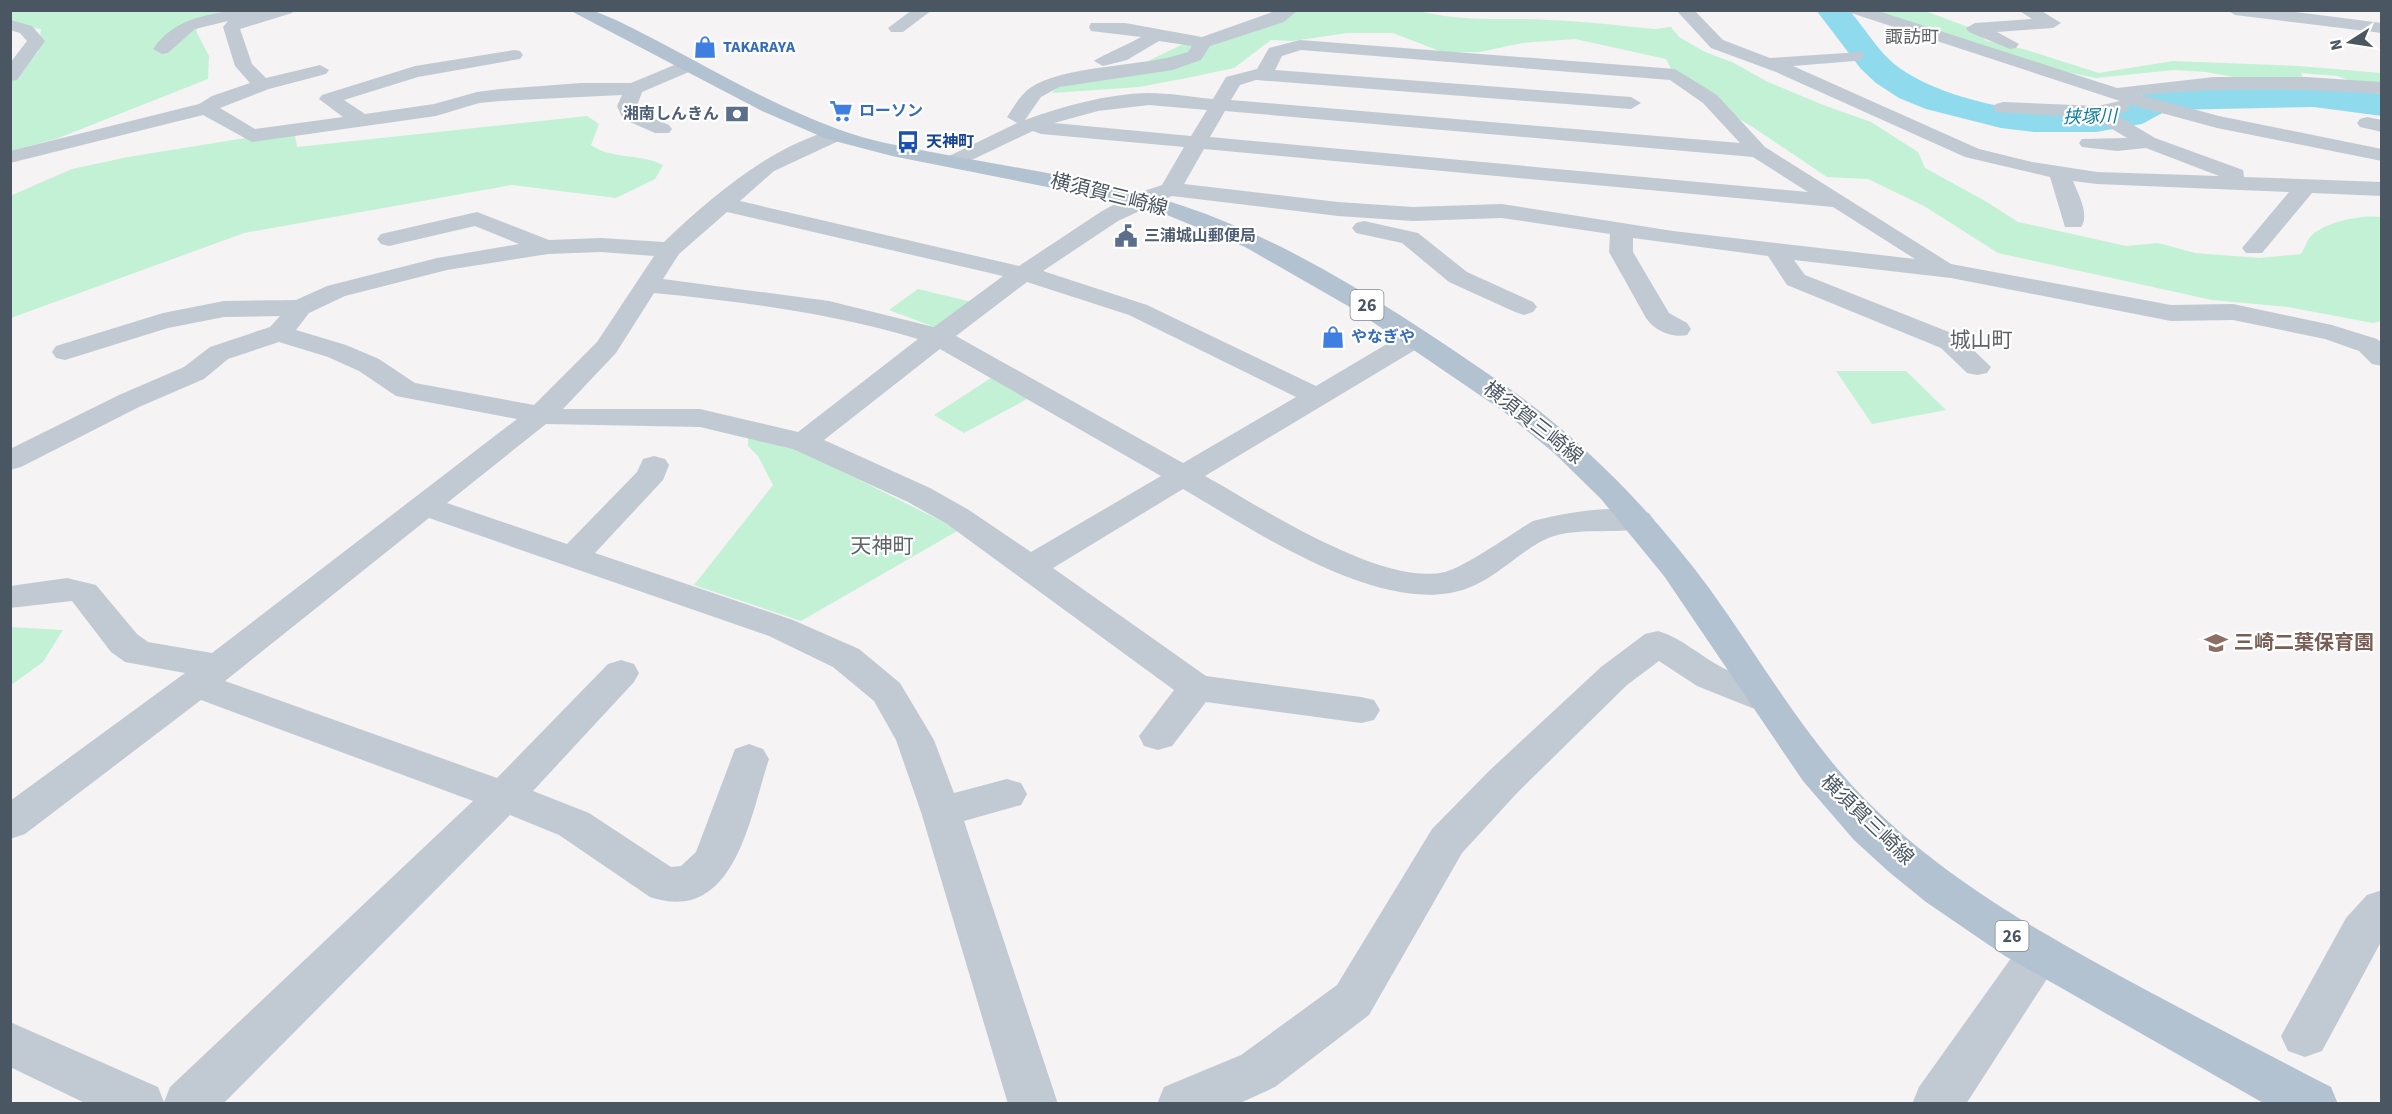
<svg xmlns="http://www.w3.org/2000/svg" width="2392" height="1114" font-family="'Source Sans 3','Noto Sans JP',sans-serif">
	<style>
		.green { fill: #c3f1d5 }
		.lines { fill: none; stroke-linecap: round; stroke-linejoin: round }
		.river { fill: #90daee; fill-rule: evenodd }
		.minor { fill: #c1cad2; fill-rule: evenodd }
		.major { fill: #b3c2d1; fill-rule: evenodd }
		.labels { text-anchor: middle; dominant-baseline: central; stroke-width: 4.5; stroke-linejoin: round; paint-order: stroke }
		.far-shop-label { font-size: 16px; font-weight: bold; fill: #366cbe; stroke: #fff; text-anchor: start }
		.far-service-label { font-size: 16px; font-weight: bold; fill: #4e5e75; stroke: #fff; text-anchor: end }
		.far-transit-label { font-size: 16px; font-weight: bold; fill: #164399; stroke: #fff; text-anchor: start }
		.far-neighbourhood-label { font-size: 18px; fill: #5f6368; stroke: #fff }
		.far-water-label { font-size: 18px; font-style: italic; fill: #0c7c9b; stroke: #fff }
		.shield { fill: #fff; stroke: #808990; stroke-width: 1.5 }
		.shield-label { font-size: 18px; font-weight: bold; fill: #4a5661 }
		.street-label { font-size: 20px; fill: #4a5661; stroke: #fff }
		.education-label { font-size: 20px; font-weight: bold; fill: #785e54; stroke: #fff; text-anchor: start }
		.neighbourhood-label { font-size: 21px; fill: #5f6368; stroke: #fff }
	</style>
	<rect width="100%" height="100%" fill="#f5f3f3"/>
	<path class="green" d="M1416,10C1463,23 1502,17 1549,20C1584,21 1620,26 1655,29L1671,27L1679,37L1705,52L1732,62L1768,82L1826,106L1871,122L1918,152L1925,168L1987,202L2018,222L2126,246L2158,243L2195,253L2259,258L2301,254C2304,249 2307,241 2310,237C2323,222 2363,214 2381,217V321L2373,323L2288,307L2212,300L1998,253L1924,206L1868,179L1827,177L1751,126L1679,84L1666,59L1575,39L1522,43L1480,52H1442L1393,33H1347L1293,41L1271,40L1234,68L1192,77L1139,87L1052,93L1065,77L1142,64L1183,44L1265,18L1275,11Z
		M1872,10L1925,11L1968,27L1987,41L2023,49L2099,73L2173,61L2299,66L2381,73V87L2364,85L2337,76L2301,73L2305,83H2267L2206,72L2174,70L2096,78L2032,65Z
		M11,11H242L208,15L196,31L209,56L208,79L56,139L11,151V80L38,52L41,29L11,25Z
		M587,116L599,124L591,145C612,160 640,153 663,165L655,179L616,198L512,185L244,233L11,318L10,196L72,169L128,157L294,130L297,147Z
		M918,289L976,303L937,328L889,310Z
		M1906,371L1946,410L1872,424L1836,371Z
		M991,378L1029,398L964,433L934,415Z
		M748,435L792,446L959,530L801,621L694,585L773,485L758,456L748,446Z
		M10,627L63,630L43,662L11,685Z"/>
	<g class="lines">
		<path class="river" d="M1816,10H1849C1866,29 1879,54 1901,69C1951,104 2058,123 2118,108C2126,105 2134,98 2142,95C2149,91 2157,90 2164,88L2314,85L2382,94V116L2314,107L2168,110L2142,124L2096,132H2034L2001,128L1926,109L1899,98L1876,83L1861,69Z"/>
		<path class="minor" d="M235,10H294L292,13L240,29L252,64L266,78L320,65L329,70L326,74L269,89L220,108L255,129L343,117L319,99L322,95L415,66L514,50L520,51L523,55L520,59L418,77L344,100L365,114L434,104L477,92L500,89L581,83H631L684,61L690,60L699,65L696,69L642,92L637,106L639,112L669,125L672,129L669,133H655L623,119L617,106L622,95L500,101L479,103L436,116L252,142L203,115L10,163V151L199,104L212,96L250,83L235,66L223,27L228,21L195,29L168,53L162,54L153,49C173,20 203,15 235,10Z
			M912,10H932L903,32H891L888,28Z
			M1278,10H1298L1284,22L1210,46L1201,60L1173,70L1059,87L1041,97L1025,120C1064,106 1106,94 1148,93C1169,93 1192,97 1213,99L1226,77L1257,69L1269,48L1300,40L1675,69L1717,95L1765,147L1951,264L2171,305L2233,304L2332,325L2377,339L2382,343V366L2372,364L2359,351L2325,339L2233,320L2171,321L1951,278L1794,260L1805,275L1959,336L1991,367L1987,373L1977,375L1967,373L1941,348L1787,285L1768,256L1633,238V252L1669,313L1687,323L1691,329L1687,335C1672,338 1655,331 1646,318L1609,252L1610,234L1502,218L1413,221L1338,216L1172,196L1118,221L1043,271L1147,305L1316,386L1407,332L1416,330L1425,332L1429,338L1425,344L1205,476C1261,507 1381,587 1445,572C1465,567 1513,533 1533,521C1568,512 1614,504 1649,513L1654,520L1649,527C1619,535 1585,527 1554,536C1527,544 1497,578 1468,588C1384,620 1254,530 1183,489L1053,568L1206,676L1361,697L1374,700L1380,710L1374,720L1361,723L1206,702L1172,746L1158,750L1144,746L1139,736L1174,690L947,524L908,502L793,449L700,427L546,424L447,503L567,544L637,472L643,459L654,456L665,459L669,465L663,480L595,553L793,620L859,649L900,683L934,740L954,793L1007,779L1021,783L1027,794L1021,805L964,821L1058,1104H1008L921,812L896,740L874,701L833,667L769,636L429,518L225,681L497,778L608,664L621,660L634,664L639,673L634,682L533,791L589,813L671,867L681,866L696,852L735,749L749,744L763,749L769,759C750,816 735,926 650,897L559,835L510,815L223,1104H87L10,1067V1022L158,1087L164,1102L170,1087L473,801L201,700L25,834L10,839V801L185,673L125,662L111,652L72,601L10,608V586L67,578L96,585L137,634L148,642L212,653L517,419L396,396L359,371L328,357L279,342L228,359L204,379L139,407L21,467L10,470V449L119,395L184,367L210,347L270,327L280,316L224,317L168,328L65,360L56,358L52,352L56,346L163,313L224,301L296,300L327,286L437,258L519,244L475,226L389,246L381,244L377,239L381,234L477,212L549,240L601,238L664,242C711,197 772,145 836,129L843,131L846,135L843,139L774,171L740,201L1019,266L1102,211L1132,195L1162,185L1184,147L1041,134L1033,131L959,166H945L941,162L945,158L1017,123L1007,117C1013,108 1021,94 1030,88C1065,64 1143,68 1188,52L1192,46L1159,41L1127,60L1103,66L1094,61C1097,58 1133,42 1141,37L1091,31L1089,27L1091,23H1125L1202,37ZM1301,50L1670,80L1703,103L1740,143L1231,100L1240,85L1256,80L1631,109L1641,103L1631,97L1275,70L1282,56ZM1149,105L1207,110L1191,136L1054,123L1098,111ZM1225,111L1753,157L1808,192L1210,137ZM1204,149L1833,207L1915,259L1673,231L1502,204L1413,207L1338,202L1184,184ZM727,212L1003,276L934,327L829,301L663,279L679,254ZM601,252L654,256L597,342L534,405L415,383L379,359L346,345L296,330L309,313L345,296L447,270L548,254ZM1027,282L1129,315L1296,397L1183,463L956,336ZM654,293C744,302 832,313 918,339L798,432L700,409H563L616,353ZM940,349L1161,476L1031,552L969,510L930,488L824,440Z
			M1676,10H1694L1723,40L1770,58L1861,52L1864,56L1861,60L1855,61L1793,66L1979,149L2032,162L2097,172L2219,176L2146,148L2117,151L2082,147L2079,143L2082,139L2127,138L2094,118L1996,112L1993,108L1996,104L2003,102L2098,106L2120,101L1851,13L1849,10H1875L2117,88L2214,77H2306L2382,82V94C2300,88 2221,88 2140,95L2219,116L2382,149V161L2217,128L2128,104L2130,107L2127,111L2115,114L2155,138L2243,170L2244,177L2382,182V196L2312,193L2262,253H2246L2242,248L2289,192L2097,184L2073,181C2078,194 2090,214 2081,227H2065L2050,177L1965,157L1776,72L1711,48Z
			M2018,10H2040L2061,23L2053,28L1997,32L2019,44L2016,48L2010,49L1969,32L1966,28L1975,23L2032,19Z
			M2227,10H2280L2382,23V33L2235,15Z
			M10,20L32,26L45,41L17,80L10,81V63L27,41L20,33L10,30Z
			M2367,117L2382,120V132L2360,127L2357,123L2360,119Z
			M1364,221L1418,233L1467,272L1533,302L1537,307L1533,312L1524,315L1515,312L1449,282L1402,243L1356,233L1352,228L1356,223Z
			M1658,631C1682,638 1700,656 1723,668C1742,678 1772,680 1784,699L1778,708L1765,712L1752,708L1697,686L1659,661L1627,685L1518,792L1462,853L1369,1015L1275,1087L1238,1104H1157L1164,1087L1241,1055L1337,985L1432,829L1490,770L1601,667L1645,634Z
			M2382,890V940L2322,1051L2305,1057L2288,1051L2281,1036L2346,918L2367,895Z
			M2040,935L2056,940L2063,954L1966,1104H1912L1919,1087L2024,940Z"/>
		<path class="major" d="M569,10H592L616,20C691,56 762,102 840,130C870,141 901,146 931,152C1000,165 1068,175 1136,192C1271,226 1389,306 1503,384C1583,440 1651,510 1709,588C1756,653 1796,723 1849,782C1931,873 2040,933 2146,990C2208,1023 2269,1055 2331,1087L2338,1104H2265L2005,956L1926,902L1889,872L1854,840L1803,781L1664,576L1601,499L1554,453L1503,411L1355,310L1245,247L1167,215L1108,199L892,156L827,139L762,111Z"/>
	</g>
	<defs>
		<g id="shop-bare" transform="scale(1.8)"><path d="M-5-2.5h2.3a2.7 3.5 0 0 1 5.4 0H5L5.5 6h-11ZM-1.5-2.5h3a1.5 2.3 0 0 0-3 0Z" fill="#3f7fe0" stroke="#fff" stroke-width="2.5" paint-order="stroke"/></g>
		<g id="supermarket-bare" transform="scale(1.8)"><path d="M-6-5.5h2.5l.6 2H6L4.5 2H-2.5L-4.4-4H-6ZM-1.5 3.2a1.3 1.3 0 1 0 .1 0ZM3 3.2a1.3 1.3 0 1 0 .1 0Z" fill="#3f7fe0" stroke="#fff" stroke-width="2.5" paint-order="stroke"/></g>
		<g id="bank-bare" transform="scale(1.8)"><path d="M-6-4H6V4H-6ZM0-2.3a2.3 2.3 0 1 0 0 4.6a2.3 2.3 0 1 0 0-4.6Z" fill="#5c6f8a" stroke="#fff" stroke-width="2.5" paint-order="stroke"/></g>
		<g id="bus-bare" transform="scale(1.8)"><path d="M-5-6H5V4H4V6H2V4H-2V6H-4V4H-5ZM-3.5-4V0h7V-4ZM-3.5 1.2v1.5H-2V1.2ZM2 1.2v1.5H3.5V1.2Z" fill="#1a4fb4" stroke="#fff" stroke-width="2.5" paint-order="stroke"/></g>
		<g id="civic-bare" transform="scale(1.8)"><path d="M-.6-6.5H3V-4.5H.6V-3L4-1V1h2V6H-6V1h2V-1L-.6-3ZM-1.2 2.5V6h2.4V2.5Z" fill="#5c6f8a" stroke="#fff" stroke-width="2.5" paint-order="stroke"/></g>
		<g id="school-bare" transform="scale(1.8)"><path d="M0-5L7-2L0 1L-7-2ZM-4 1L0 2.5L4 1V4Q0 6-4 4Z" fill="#8d6e63" stroke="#fff" stroke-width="2.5" paint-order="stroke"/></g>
	</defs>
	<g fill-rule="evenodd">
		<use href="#shop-bare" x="705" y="47"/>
		<use href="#supermarket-bare" x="841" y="111"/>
		<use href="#bank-bare" x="737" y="114"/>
		<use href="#bus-bare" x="908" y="142"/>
		<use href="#civic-bare" x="1126" y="236"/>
		<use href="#shop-bare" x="1333" y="337"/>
		<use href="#school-bare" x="2216" y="643"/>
	</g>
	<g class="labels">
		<g class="far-shop-label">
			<text x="723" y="47">TAKARAYA</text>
			<text x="859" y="111">ローソン</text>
			<text x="1351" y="337">やなぎや</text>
		</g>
		<g class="far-service-label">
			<text x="719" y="114">湘南しんきん</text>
			<text x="1144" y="236" text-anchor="start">三浦城山郵便局</text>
		</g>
		<g class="far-transit-label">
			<text x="926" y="142">天神町</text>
		</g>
		<g class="far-neighbourhood-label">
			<text x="1912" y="37">諏訪町</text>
		</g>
		<g class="far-water-label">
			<text transform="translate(2090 117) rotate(-1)">挟塚川</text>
		</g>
		<g class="shield">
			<rect x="1350.5" y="290" width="33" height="30" rx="4.5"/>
			<rect x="1995.5" y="921" width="33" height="30" rx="4.5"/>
		</g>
		<g class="shield-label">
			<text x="1367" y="305">26</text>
			<text x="2012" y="936">26</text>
		</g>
		<g class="street-label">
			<text transform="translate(1109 195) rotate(14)">横須賀三崎線</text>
			<text transform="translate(1533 423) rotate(38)">横須賀三崎線</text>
			<text transform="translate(1867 820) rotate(44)">横須賀三崎線</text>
		</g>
		<g class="education-label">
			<text x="2234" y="643">三崎二葉保育園</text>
		</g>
		<g class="neighbourhood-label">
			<text x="1981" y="340">城山町</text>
			<text x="882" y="546">天神町</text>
		</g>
	</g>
	<rect width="2392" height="1114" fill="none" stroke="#4a5661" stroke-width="24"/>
	<g transform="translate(2350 42) rotate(258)" stroke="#ffffff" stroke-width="4.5" paint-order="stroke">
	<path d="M0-4.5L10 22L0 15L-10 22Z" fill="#4a5661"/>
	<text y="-9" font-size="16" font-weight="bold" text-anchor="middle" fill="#4a5661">N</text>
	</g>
</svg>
